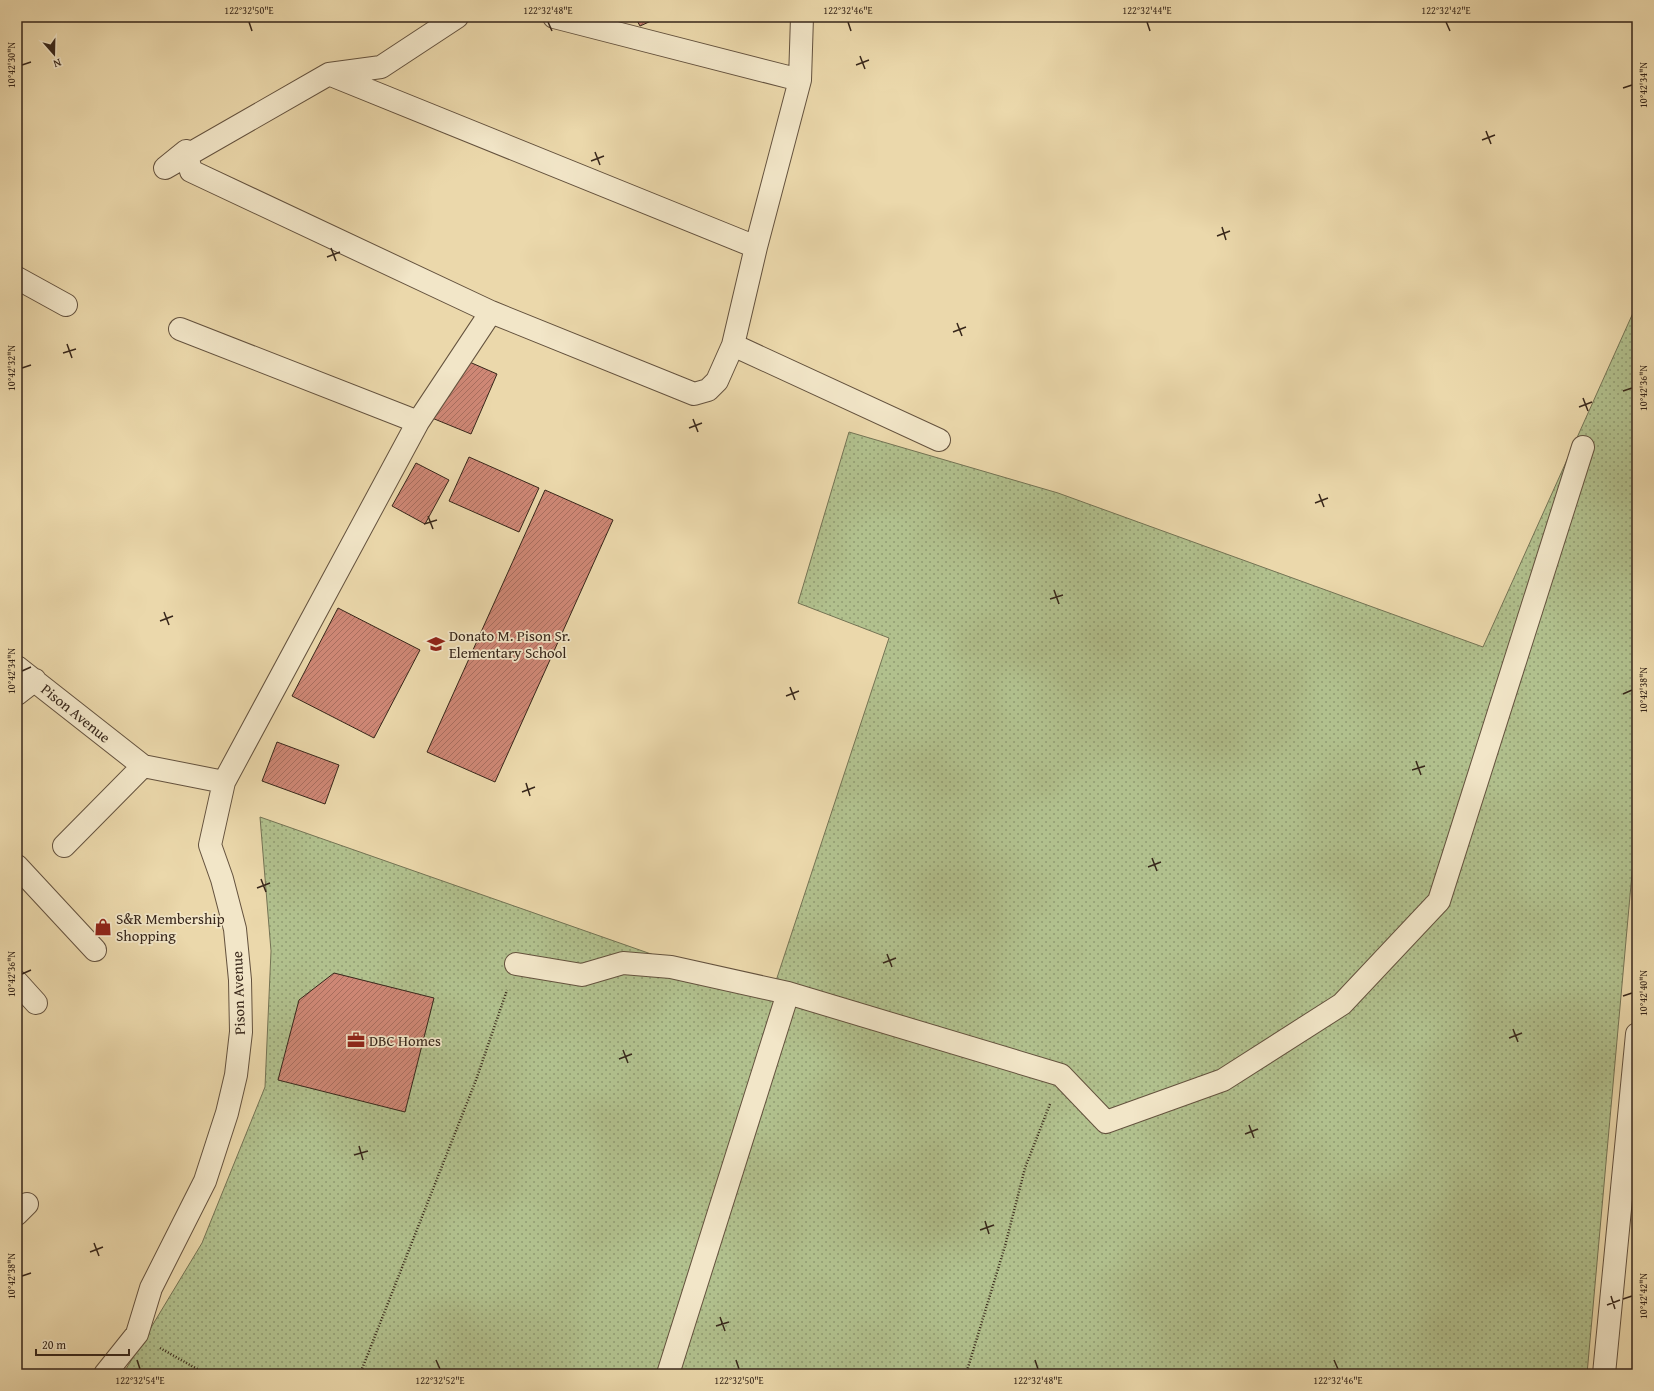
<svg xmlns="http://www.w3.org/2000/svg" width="1654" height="1391" font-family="'Gentium Book Plus',serif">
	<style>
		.grass { fill: url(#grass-dots); stroke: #747354 }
		.building { fill: url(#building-hatch); stroke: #37261a }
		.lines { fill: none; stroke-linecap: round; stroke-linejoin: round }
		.minor-casing { stroke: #64523e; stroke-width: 24 }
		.path { stroke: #37261a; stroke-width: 2.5; stroke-dasharray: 1 2; stroke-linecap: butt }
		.minor { stroke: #f2e6c8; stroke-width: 22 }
		.ticks { fill: none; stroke: #37261a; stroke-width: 1.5 }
		.labels { text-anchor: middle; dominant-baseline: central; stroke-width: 3.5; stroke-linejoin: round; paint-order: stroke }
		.poi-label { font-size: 15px; fill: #37261a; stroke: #f2e6c8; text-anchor: start }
		.street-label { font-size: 15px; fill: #37261a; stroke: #f2e6c8 }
		.neatline { fill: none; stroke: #37261a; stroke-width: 1.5 }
		.ticks-label { font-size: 10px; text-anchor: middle; fill: #37261a }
	</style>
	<defs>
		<pattern id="grass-dots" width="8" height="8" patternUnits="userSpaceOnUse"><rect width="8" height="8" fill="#b1c08d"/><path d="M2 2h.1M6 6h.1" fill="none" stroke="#919c72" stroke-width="1.8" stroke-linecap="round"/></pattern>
		<pattern id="building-hatch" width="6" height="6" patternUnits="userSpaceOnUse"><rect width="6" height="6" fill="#ce8775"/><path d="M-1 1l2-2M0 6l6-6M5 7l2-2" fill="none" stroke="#a86e5f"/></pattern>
	</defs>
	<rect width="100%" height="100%" fill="#ebd8ab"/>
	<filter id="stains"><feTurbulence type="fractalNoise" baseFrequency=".005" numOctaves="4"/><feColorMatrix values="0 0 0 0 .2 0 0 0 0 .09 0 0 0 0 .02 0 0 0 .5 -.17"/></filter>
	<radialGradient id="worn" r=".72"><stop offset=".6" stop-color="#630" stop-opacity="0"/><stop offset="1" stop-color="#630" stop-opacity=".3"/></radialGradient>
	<path class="grass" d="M1637,304V818L1587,1374H123L202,1243L265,1087L271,951L260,817L771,996L889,638L798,603L849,432L1058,493L1483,647Z"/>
	<path class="building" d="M635,17H660L640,26Z
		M458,357L497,374L471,434L432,418Z
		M469,457L539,488L519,532L449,501Z
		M416,463L449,480L425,524L392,506Z
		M545,490L613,520L495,782L427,752Z
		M338,608L420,650L374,738L292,696Z
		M277,742L339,765L325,804L262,781Z
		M334,973L434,998L405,1112L278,1080L299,1000Z
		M1636,1363H1637V1374H1635Z"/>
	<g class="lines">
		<g class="minor-casing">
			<path id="minor" d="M457,17L381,67L329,74L165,168L186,151L191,171L491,312L694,394L708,390L717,381L733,345L756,247L800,80
				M554,17L800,80L802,17
				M331,75L756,247
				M17,278L66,305
				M180,329L418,422
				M733,345L939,440
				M17,667L143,766L224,782L210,845L222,879L235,929L240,980L241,1032L236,1075L227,1113L205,1181L151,1288L137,1334L105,1374
				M17,694L35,680
				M224,782L418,422L491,312
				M64,846L143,766
				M17,866L95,950
				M516,964L582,975L623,963L671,967L788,993L1061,1075L1106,1122L1223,1080L1342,1004L1439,901L1583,447
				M17,982L36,1003
				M17,1214L27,1204
				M668,1374L788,993
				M1604,1374L1637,1034"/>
		</g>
		<path class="path" d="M160,1348L206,1374
			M360,1374L476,1080L507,990
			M966,1374L1005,1246L1025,1168L1050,1104"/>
		<use href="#minor" class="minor"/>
	</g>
	<path class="ticks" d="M249,22L252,31M548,22L552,31M848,22L851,31M1147,22L1150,31M1446,22L1450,31M860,56L865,69M22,65L31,62M856,65L869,60M1623,88L1632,85M1486,131L1491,144M1482,140L1495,135M595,152L600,165M591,161L604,156M1222,227L1226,240M1217,236L1230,231M331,248L336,261M327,257L340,252M957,323L962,336M953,332L966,327M67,344L72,358M63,353L76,349M22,368L31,365M1623,391L1632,388M1583,398L1588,411M1579,407L1592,402M693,419L698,432M689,428L702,423M1319,494L1324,507M1315,503L1328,498M428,516L433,529M424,524L437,520M1054,590L1059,604M1050,599L1063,595M164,612L169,625M160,621L173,616M22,671L31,667M790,687L795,700M1623,694L1632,690M786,696L799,691M1416,761L1421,775M1412,770L1425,766M526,783L530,796M522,792L535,787M1152,858L1157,871M1148,867L1161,862M261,879L266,892M257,888L270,883M887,954L892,967M883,963L896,958M22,974L31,970M1623,996L1632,993M1513,1029L1518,1042M1509,1038L1522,1033M623,1050L628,1063M619,1059L632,1054M1249,1125L1254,1138M1245,1134L1258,1129M359,1146L363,1160M354,1155L368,1151M985,1221L989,1234M980,1230L994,1225M94,1243L99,1256M90,1252L103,1247M22,1276L31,1273M1611,1296L1615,1309M1623,1299L1632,1296M1607,1305L1620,1300M720,1317L725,1331M716,1326L729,1322M137,1360L140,1369M436,1360L440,1369M736,1360L739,1369M1035,1360L1038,1369M1334,1360L1338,1369"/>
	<defs>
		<g id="school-bare" transform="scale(1.38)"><path d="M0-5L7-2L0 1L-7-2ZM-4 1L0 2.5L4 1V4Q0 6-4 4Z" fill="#8f2418" stroke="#f2e6c8" stroke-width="2.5" paint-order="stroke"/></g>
		<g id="shop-bare" transform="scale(1.38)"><path d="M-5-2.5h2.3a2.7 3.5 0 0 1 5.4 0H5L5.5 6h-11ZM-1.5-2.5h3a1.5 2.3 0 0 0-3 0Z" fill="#8f2418" stroke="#f2e6c8" stroke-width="2.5" paint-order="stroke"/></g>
		<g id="office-bare" transform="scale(1.38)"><path d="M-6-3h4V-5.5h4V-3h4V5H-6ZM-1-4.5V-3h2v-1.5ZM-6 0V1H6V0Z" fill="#8f2418" stroke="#f2e6c8" stroke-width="2.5" paint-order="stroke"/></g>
	</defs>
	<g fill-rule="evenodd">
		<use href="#school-bare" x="436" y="644"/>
		<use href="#shop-bare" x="103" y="927"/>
		<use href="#office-bare" x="356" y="1040"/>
	</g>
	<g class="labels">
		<g class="poi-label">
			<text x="449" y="635">Donato M. Pison Sr.<tspan x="449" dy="17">Elementary School</tspan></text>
			<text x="116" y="918">S&amp;R Membership<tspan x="116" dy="17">Shopping</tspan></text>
			<text x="369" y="1040">DBC Homes</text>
		</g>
		<g class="street-label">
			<text transform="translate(76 713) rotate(39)">Pison Avenue</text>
			<text transform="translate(238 993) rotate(-92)">Pison Avenue</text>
		</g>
	</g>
	<rect width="1654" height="1391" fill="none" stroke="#ebd8ab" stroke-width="44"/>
	<g transform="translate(54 54) rotate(160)" stroke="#f2e6c8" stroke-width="3" paint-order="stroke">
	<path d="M0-3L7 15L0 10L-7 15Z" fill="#37261a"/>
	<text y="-6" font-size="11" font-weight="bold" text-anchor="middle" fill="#37261a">N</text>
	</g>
	<path d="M36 1349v6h93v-6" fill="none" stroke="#37261a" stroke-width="2"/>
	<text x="42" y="1349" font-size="12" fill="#37261a" stroke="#f2e6c8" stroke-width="3" paint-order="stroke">20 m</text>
	<rect x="22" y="22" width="1610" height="1347" class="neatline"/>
	<g class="ticks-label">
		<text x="249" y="14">122°32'50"E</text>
		<text x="548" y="14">122°32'48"E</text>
		<text x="848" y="14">122°32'46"E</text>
		<text x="1147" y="14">122°32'44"E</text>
		<text x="1446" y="14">122°32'42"E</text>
		<text transform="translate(11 65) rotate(-90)" y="4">10°42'30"N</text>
		<text transform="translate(1643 85) rotate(-90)" y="4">10°42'34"N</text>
		<text transform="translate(11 368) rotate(-90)" y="4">10°42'32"N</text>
		<text transform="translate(1643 388) rotate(-90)" y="4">10°42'36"N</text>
		<text transform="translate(11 671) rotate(-90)" y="4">10°42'34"N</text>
		<text transform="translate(1643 690) rotate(-90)" y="4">10°42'38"N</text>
		<text transform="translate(11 974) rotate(-90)" y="4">10°42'36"N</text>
		<text transform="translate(1643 993) rotate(-90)" y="4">10°42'40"N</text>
		<text transform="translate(11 1276) rotate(-90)" y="4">10°42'38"N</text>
		<text transform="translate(1643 1296) rotate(-90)" y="4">10°42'42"N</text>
		<text x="140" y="1384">122°32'54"E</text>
		<text x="440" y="1384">122°32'52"E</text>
		<text x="739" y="1384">122°32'50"E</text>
		<text x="1038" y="1384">122°32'48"E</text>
		<text x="1338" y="1384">122°32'46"E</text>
	</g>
	<rect width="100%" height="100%" filter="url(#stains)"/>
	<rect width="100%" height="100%" fill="url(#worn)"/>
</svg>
